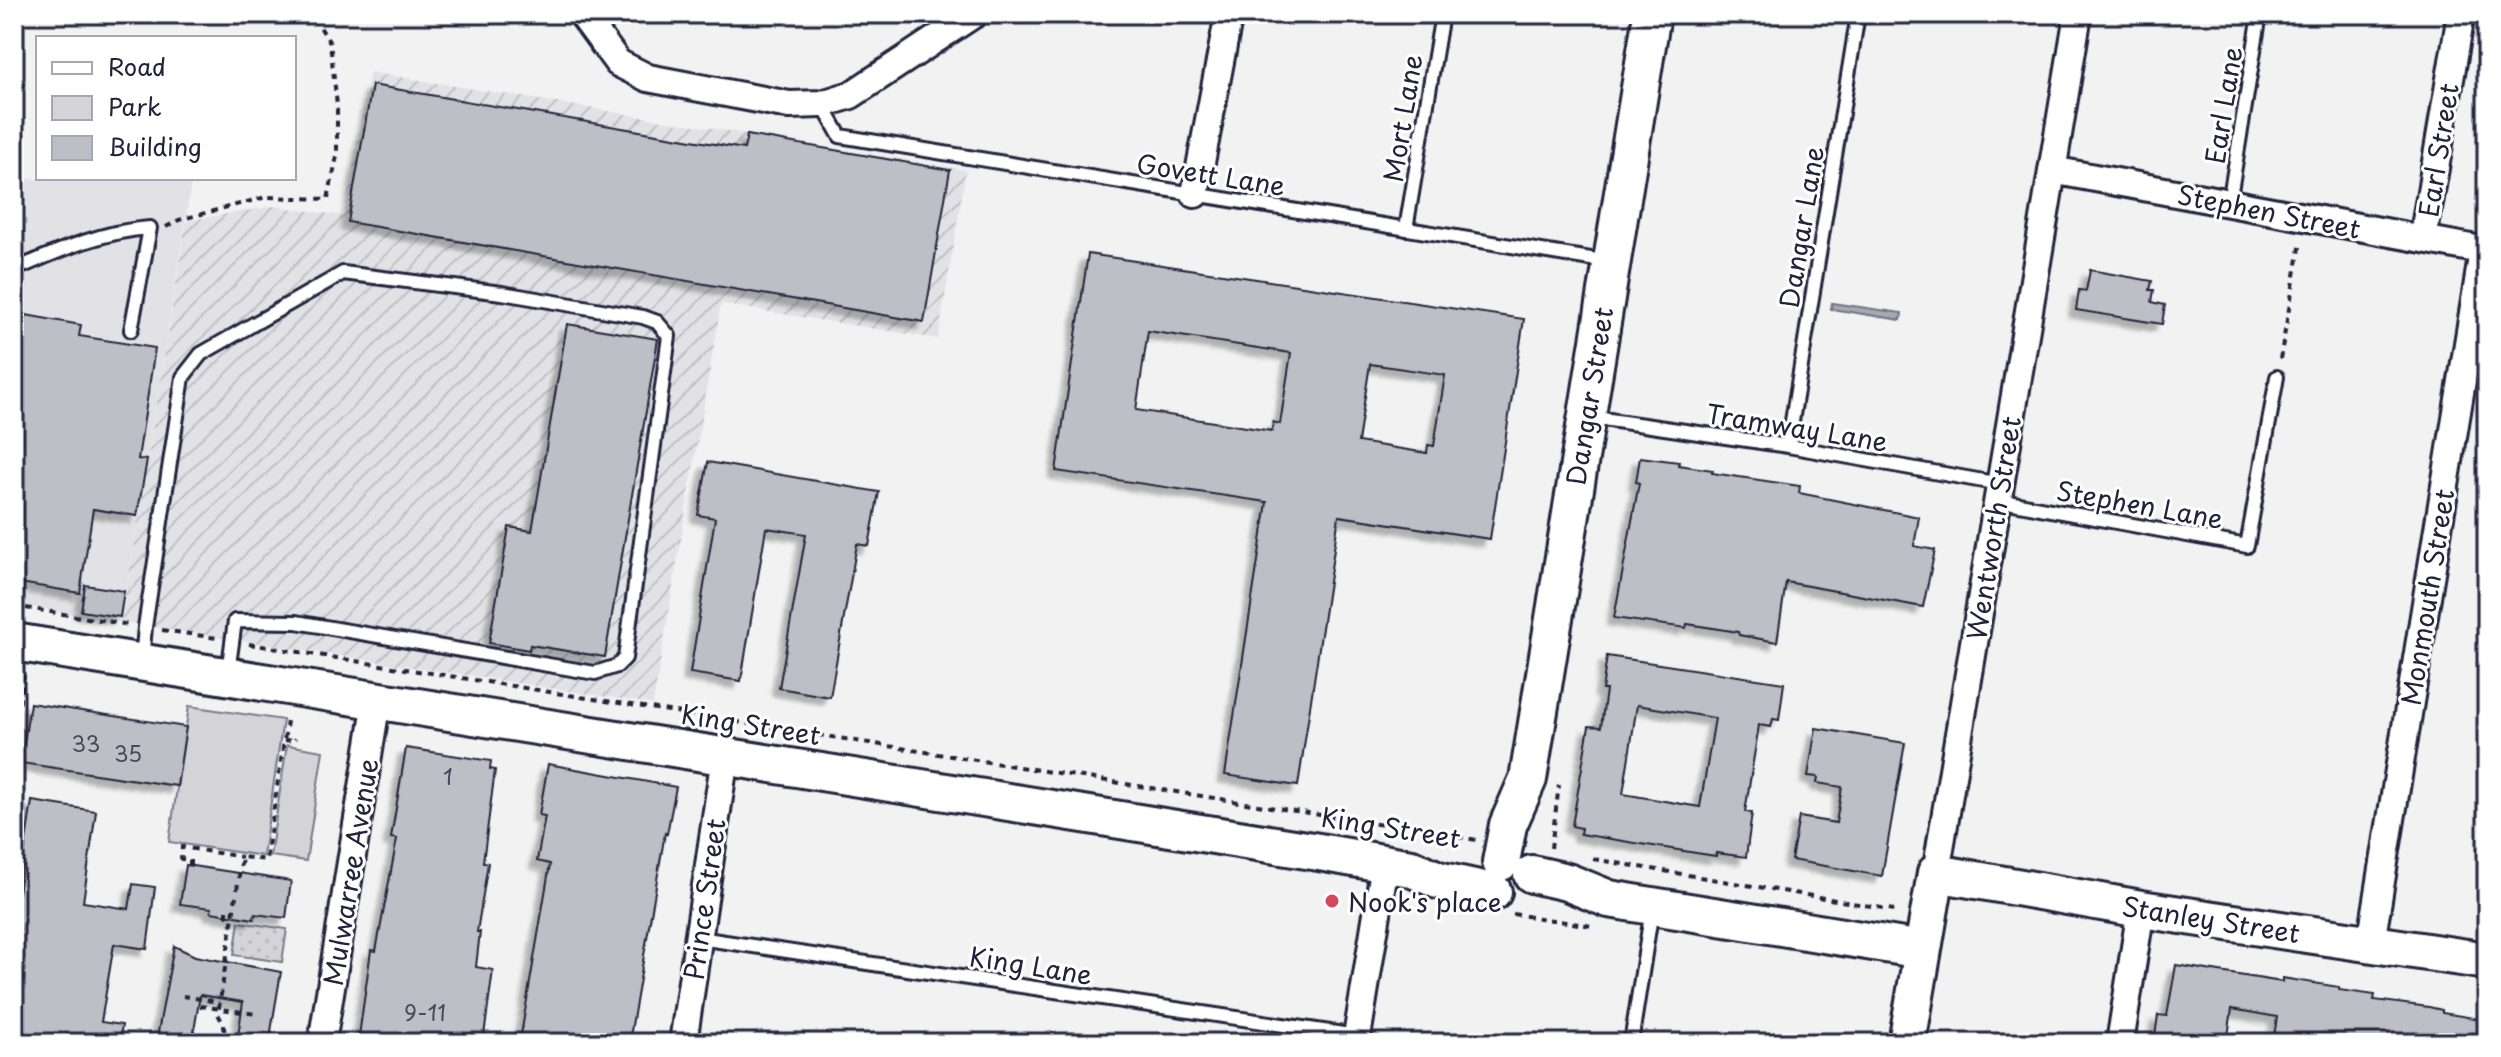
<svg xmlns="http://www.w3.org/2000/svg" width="2501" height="1057" font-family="'Playpen Sans',sans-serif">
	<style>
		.built { fill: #e2e2e6 }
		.industrial { fill: url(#industrial-furrows) }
		.green { fill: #d3d3d8; stroke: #7a7a8a; stroke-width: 2 }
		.park { fill: url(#park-dots); stroke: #7a7a8a; stroke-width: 2 }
		.water { fill: #a8a8b2; stroke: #727282; stroke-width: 2 }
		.building { fill: #bebec6; stroke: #22223b; stroke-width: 2; fill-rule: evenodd; filter: url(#shadow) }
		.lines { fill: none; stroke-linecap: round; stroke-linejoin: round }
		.lane-casing { stroke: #22223b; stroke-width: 18 }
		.street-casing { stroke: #22223b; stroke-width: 32 }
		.secondary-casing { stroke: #22223b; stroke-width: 42 }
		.path { stroke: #22223b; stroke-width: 4; stroke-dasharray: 6 6; stroke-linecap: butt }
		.lane { stroke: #fff; stroke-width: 12 }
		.street { stroke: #fff; stroke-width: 26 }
		.secondary { stroke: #fff; stroke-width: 36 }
		.poi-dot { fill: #d1495b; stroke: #fff; stroke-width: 3 }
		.labels { text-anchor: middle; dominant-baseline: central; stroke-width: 6; stroke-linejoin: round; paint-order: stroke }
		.number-label { font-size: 22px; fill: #49495e }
		.street-label { font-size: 26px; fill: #22223b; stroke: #fff }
		.poi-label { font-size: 26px; fill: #22223b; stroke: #fff; text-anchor: start }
	</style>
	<defs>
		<pattern id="industrial-furrows" width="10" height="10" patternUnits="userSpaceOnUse" patternTransform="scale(2)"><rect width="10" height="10" fill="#e2e2e6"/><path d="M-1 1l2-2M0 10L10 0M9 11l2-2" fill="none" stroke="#c2c2c6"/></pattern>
		<pattern id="park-dots" width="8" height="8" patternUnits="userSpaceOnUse" patternTransform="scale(2)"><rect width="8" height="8" fill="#d3d3d8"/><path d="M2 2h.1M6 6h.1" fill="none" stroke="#b5b5ba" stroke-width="1.8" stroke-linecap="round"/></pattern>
		<filter id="shadow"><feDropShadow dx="-7" dy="7" stdDeviation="2" flood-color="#0004"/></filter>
	</defs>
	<rect width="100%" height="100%" fill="#f2f2f3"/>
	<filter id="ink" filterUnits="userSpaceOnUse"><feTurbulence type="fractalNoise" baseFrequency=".0125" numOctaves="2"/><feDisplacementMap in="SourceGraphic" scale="16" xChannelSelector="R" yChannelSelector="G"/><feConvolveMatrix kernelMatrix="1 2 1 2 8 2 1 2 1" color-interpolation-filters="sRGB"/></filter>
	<g filter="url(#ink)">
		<path class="built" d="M192,178L121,622L14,604V179Z"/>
		<path class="industrial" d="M370,72L966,170L938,339L721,304L653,704L121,622L186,221L273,206L344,216Z"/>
		<path class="green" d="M189,706L283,720L263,856L169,842Z
			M287,745L323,751L306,861L270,856Z"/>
		<path class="park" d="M239,922L287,929L282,962L234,955Z"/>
		<path class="water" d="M1832,303L1902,313L1901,320L1831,309Z"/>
		<path class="building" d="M372,85L744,149L747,135L950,170L924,322L348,222Z
			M1088,254L1524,319L1490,539L1339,516L1298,786L1225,775L1267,502L1056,471ZM1148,331L1291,353L1280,424L1273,422L1272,431L1136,410ZM1370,364L1445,375L1434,446L1428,445L1427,453L1358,442Z
			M2090,270L2152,281L2150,290H2154L2152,302L2165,305L2162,324L2076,310L2079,290L2086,291Z
			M26,315L81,325L79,336L155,348L138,459L147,460L137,516L93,509L80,593L14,582V373H16Z
			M567,324L658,339L605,657L530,645L529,650L489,643L509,527L532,531Z
			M1640,457L1679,462L1678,465L1713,470L1712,473L1800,486L1799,493L1919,517L1914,546L1935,550L1923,607L1786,582L1777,642L1739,635L1738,632L1687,624L1686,628L1614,618L1639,483L1636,482Z
			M708,462L879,492L869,546L857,544L830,697L779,688L806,534L766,528L741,681L690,673L715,518L698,515Z
			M85,585L124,591L120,617L81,611Z
			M1607,656L1784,683L1779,720L1773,719L1771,727L1759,725L1745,812L1752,813L1746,857L1716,853V856L1696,853L1580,834L1581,828L1572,826L1589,726L1601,727L1606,690H1602ZM1637,705L1715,718L1700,807L1623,794Z
			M30,703L186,727L177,786L21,763Z
			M1816,728L1905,743L1882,876L1791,860L1799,817L1836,823L1842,787L1817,783L1818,777L1808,776Z
			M406,748L491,761L490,769L495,770L483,862L488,863L477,932H480L476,967L493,970L483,1043H358L371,950L376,951L397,839L391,838Z
			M548,764L676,787L667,834L665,833L629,1043L520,1041L550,864L537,861L545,816L539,815Z
			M32,801L96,811L83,902L129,909L133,884L155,887L147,949L114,944L101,1022L122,1025L119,1043H14V961L20,928L14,927V892L18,893Z
			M186,865L291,881L286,918L255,914L254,919L211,912L212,908L180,904Z
			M174,946L195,956L281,972L269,1043H237L243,1002L200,995L194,1031L195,1043H156Z
			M2176,965L2282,982V978L2339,987V990L2375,995L2374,1000L2429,1007L2442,1010V1013L2487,1020L2485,1043H2273L2277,1017L2232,1009L2227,1043H2154L2158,1015L2167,1016Z"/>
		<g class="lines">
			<g class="lane-casing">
				<path id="lane" d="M822,104L840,136L1609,262
					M2229,203L2260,14
					M1406,229L1442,14
					M14,270C58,251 102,231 150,228L131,330
					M1589,417L1788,446L2000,484
					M1788,446L1858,14
					M1997,500L2247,546L2277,377
					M142,660L145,627L183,377L201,354L343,273L502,293L643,317L657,322L669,336L625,658L617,666L595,673L296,622L235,621L228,672
					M699,938L1357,1036
					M1631,1043L1652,909"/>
			</g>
			<g class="street-casing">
				<path id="street" d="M582,14L618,63L648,78L789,105L822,104L851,95L974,14
					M2052,170L2487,251
					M1195,194L1229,14
					M2423,239L2461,14
					M1936,873L2078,14
					M2371,943L2483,251
					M322,1043L377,700
					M683,1043L725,756
					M1356,1043L1385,864
					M2120,1043L2141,909"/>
			</g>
			<g class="secondary-casing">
				<path id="secondary" d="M14,642L1319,852L1411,868L1438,880L1493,892
					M1501,862L1508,825L1528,779L1652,14
					M1532,874L1567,882L1609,899L1922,950
					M1907,1043L1936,873L2141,909L2487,961"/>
			</g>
			<path class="path" d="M166,227L179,220L266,197L328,199L337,156V105L330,43L312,14
				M14,292L26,286
				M2280,359L2301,242
				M14,606L130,625
				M162,630L217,638
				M249,644L1477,840
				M14,739L24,675
				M284,740L294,741L295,738
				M1551,848L1559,785
				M1593,859L1894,910
				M190,866V860L181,859L182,847L242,857
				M227,910V915L233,916
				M1513,914L1592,926
				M183,996L219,1002
				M200,1006L256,1014
				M225,1043L224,1025L218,1014L242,857L266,860L287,721"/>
			<use href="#lane" class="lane"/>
			<use href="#street" class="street"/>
			<use href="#secondary" class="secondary"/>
		</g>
	</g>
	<circle class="poi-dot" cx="1332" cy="901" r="8"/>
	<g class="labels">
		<g class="number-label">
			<text x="86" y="742">33</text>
			<text x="128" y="752">35</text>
			<text x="448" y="775">1</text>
			<text x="425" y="1011">9-11</text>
		</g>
		<g class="street-label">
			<text transform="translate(2223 105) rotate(-81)">Earl Lane</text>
			<text transform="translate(1402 118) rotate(-81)">Mort Lane</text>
			<text transform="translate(2438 150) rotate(-81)">Earl Street</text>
			<text transform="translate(1211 174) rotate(9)">Govett Lane</text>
			<text transform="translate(2269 211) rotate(11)">Stephen Street</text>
			<text transform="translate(1801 227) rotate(-81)">Dangar Lane</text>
			<text transform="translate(1589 396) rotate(-81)">Dangar Street</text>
			<text transform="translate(1797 427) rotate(9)">Tramway Lane</text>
			<text transform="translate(2140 504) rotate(10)">Stephen Lane</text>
			<text transform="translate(1993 528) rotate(-81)">Wentworth Street</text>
			<text transform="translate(2427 597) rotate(-81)">Monmouth Street</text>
			<text transform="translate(751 724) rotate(9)">King Street</text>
			<text transform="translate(1391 827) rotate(9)">King Street</text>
			<text transform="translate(350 872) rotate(-81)">Mulwarree Avenue</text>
			<text transform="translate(704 899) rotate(-82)">Prince Street</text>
			<text transform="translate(2211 919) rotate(9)">Stanley Street</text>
			<text transform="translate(1031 965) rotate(9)">King Lane</text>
		</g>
		<g class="poi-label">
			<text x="1348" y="901">Nook's place</text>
		</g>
	</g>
	<rect width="2501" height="1057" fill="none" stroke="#fff" stroke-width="48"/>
	<rect x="24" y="24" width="2453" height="1009" fill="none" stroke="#22223b" stroke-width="3" filter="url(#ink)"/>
	<rect x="36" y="36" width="260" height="144" fill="#ffffff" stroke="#a7a7b1" stroke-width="2"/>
	<rect x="52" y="62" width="40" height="12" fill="#ffffff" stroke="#a7a7b1" stroke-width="2"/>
	<text x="108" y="76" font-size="24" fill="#22223b">Road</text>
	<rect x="52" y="96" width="40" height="24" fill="#d3d3d8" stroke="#a7a7b1" stroke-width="2"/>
	<text x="108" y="116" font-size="24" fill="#22223b">Park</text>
	<rect x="52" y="136" width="40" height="24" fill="#bebec6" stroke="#a7a7b1" stroke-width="2"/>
	<text x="108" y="156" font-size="24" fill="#22223b">Building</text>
</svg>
